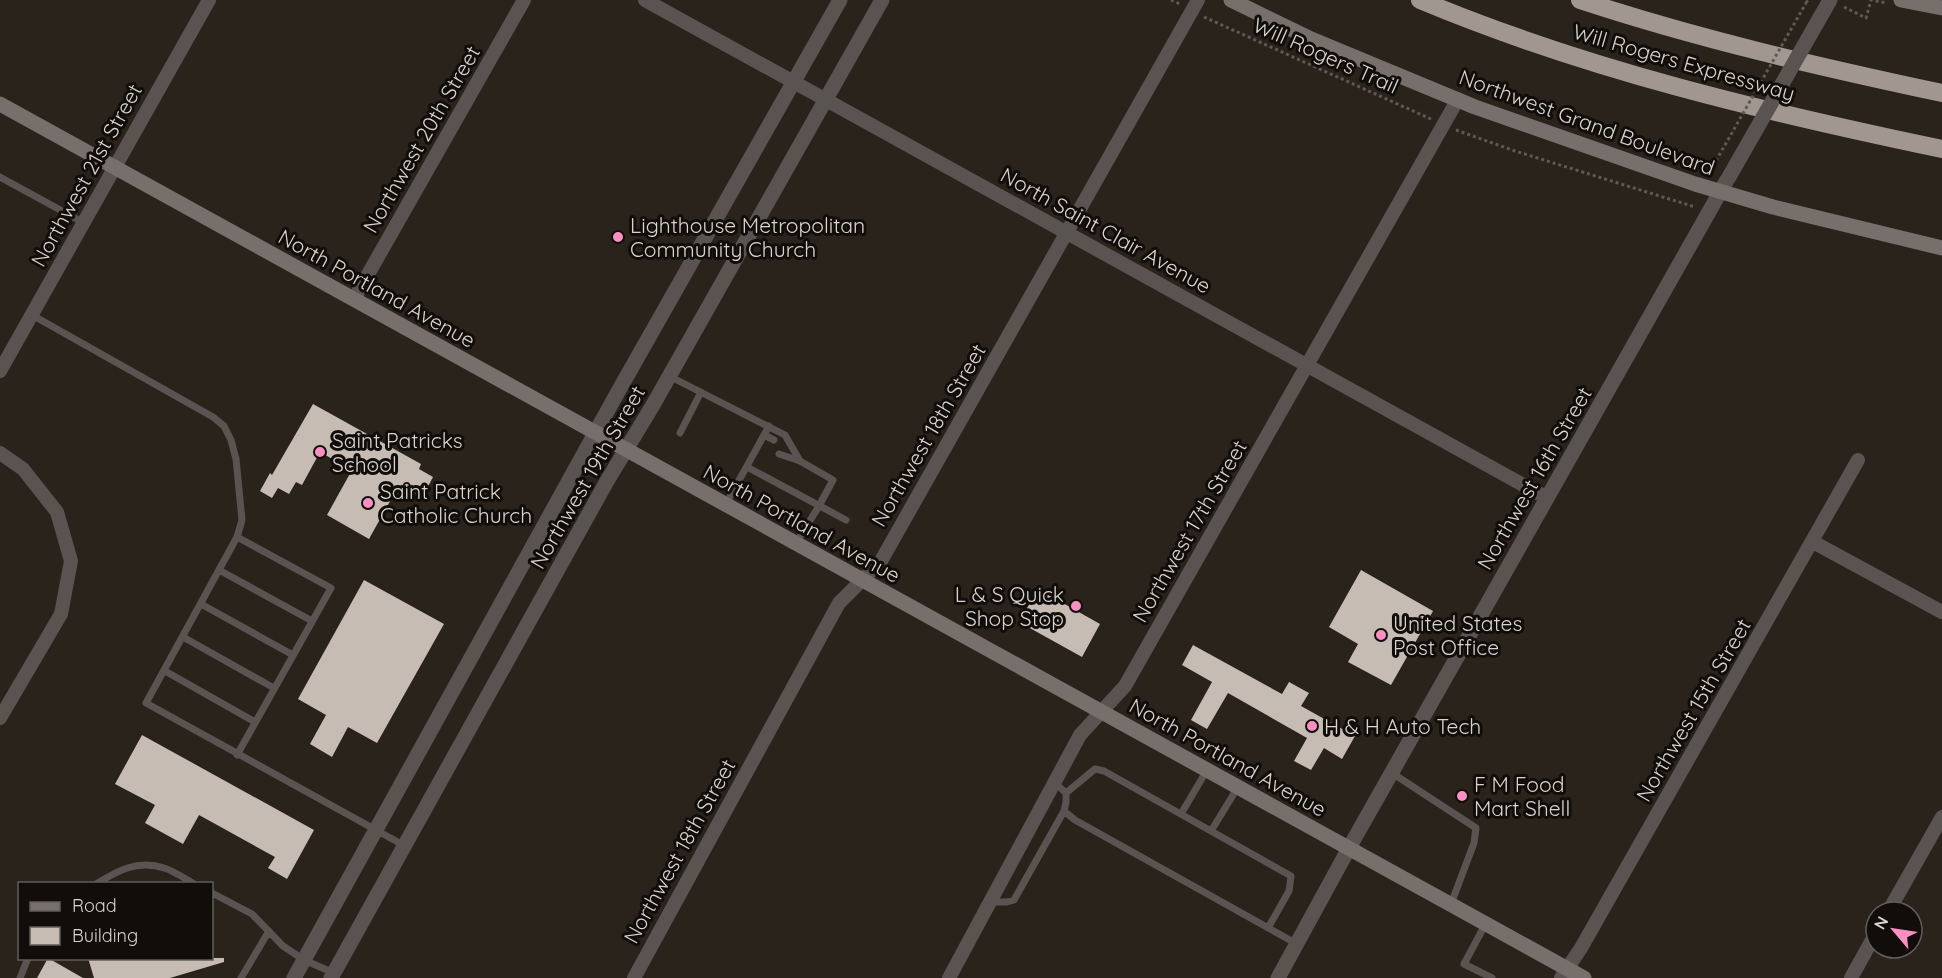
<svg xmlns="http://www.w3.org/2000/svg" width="1942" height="978" font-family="Quicksand,sans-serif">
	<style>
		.building { fill: #c6bcb3 }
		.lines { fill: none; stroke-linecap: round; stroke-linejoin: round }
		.path { stroke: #5f5953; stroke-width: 3; stroke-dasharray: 3 3; stroke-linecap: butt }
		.service { stroke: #595452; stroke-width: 7 }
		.minor { stroke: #595452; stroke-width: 14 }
		.tertiary { stroke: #595452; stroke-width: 15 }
		.secondary { stroke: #766f6b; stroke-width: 15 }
		.motorway { stroke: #a19690; stroke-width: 18 }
		.path-bridge { stroke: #5f5953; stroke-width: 3; stroke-dasharray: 3 3; stroke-linecap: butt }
		.tertiary-bridge { stroke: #595452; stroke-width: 15 }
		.poi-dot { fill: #fc8fc1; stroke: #100d0a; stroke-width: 2 }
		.labels { text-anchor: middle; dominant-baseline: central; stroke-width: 6; stroke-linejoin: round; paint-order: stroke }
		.street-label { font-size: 21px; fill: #d9d4d0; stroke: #100d0a }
		.poi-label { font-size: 21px; fill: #d9d4d0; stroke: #100d0a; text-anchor: start }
	</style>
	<rect width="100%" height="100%" fill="#2a231c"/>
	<path class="building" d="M313,404L421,464L419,469L433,477L422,498L399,485L369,539L327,515L352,470L320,452L302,485L296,482L289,494L278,488L272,498L260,491L270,473L272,475Z
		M1361,570L1433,611L1391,685L1348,662L1358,644L1329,627Z
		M364,580L444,624L377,743L348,727L332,757L310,744L326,715L298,699Z
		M1038,589L1100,624L1082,657L1019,622Z
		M1193,645L1282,694L1289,682L1309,693L1301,706L1355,736L1342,759L1324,748L1311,770L1294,761L1307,738L1228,693L1207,729L1191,720L1212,682L1182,665Z
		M142,735L314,830L287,879L268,868L275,857L199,815L183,844L145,823L155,805L115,784Z
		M48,958L83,978H37Z
		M88,958H224V962L170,978H94Z"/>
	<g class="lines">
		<path class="path" d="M1171,0L1180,4
			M1806,3L1808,0
			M1844,7L1866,18L1871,0L1887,3
			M1204,17L1431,119
			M1456,130L1515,151L1695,207
			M1707,173L1713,166"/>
		<path class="service" d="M0,177L84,223
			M32,315L213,417L224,426L231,440L236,459L242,520L237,537L146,703L405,846
			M669,376L785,435L800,461
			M680,433L701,392
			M764,435L774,440
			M779,454L800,461L833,480L819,506L796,543
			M747,467L846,520
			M726,504L769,426
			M237,537L331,588L237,755
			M219,570L312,621
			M201,604L293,655
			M183,637L274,688
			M165,671L255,722
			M1392,773L1476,828L1474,843L1451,904
			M1054,782L1066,793V802L1064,811L1075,820L1297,944
			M1066,793L1095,769L1104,771L1291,876L1289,891L1268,928
			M1181,814L1207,770
			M1211,831L1238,787
			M96,884C117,871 138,859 164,868C174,871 184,878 194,884
			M212,893L252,914L283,946L304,960L334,973
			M990,902H1007L1014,900L1064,811
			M1486,923L1464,964L1492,978
			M20,978L28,958
			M241,978L269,931"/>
		<path class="minor" d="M645,0L1547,498
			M354,299L524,0
			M0,371L209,0
			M0,453L23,469L57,512L71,561L61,614L0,718
			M1813,542L1942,612
			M1888,912L1942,817
			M634,978L839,603L881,561L1198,0
			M949,978L1080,735L1125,686L1458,99
			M1561,978L1581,948L1858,460
			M1851,978L1876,933"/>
		<path class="tertiary" d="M294,978L619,390L840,0
			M331,978L607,481L653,405L882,0
			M1278,978L1349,848L1727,180"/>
		<path class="secondary" d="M1231,0L1311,39L1475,107L1695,184L1773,207L1942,248
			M1901,0L1942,8
			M0,104L1584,978"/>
		<path class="motorway" d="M1420,0C1587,70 1765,112 1942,149
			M1580,0C1698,39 1820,67 1942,93"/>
		<path class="path-bridge" d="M1713,166L1806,3"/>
		<path class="tertiary-bridge" d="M1729,177L1830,0"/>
	</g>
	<g class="poi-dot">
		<circle cx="618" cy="237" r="6"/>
		<circle cx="320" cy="452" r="6"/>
		<circle cx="368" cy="503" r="6"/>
		<circle cx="1076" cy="606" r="6"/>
		<circle cx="1381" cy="635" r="6"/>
		<circle cx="1312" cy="726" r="6"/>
		<circle cx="1462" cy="796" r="6"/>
	</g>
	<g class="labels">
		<g class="street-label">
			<text transform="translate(1326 55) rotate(24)">Will Rogers Trail</text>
			<text transform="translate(1684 62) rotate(16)">Will Rogers Expressway</text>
			<text transform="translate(1587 122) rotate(20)">Northwest Grand Boulevard</text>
			<text transform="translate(421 139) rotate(-60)">Northwest 20th Street</text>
			<text transform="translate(86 175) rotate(-61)">Northwest 21st Street</text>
			<text transform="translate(1106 230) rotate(29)">North Saint Clair Avenue</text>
			<text transform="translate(377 288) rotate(29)">North Portland Avenue</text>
			<text transform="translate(928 435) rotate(-60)">Northwest 18th Street</text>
			<text transform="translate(587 477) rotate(-60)">Northwest 19th Street</text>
			<text transform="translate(1534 478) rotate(-60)">Northwest 16th Street</text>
			<text transform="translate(802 523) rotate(29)">North Portland Avenue</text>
			<text transform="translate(1189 531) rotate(-60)">Northwest 17th Street</text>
			<text transform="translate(1693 710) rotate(-60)">Northwest 15th Street</text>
			<text transform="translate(1228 757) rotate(29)">North Portland Avenue</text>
			<text transform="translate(679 851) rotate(-61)">Northwest 18th Street</text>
		</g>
		<g class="poi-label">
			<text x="630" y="225">Lighthouse Metropolitan<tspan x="630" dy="24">Community Church</tspan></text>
			<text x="332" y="440">Saint Patricks<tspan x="332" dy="24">School</tspan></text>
			<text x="380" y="491">Saint Patrick<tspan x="380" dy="24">Catholic Church</tspan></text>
			<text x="1064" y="594" text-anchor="end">L &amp; S Quick<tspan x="1064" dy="24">Shop Stop</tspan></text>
			<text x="1393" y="623">United States<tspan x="1393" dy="24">Post Office</tspan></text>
			<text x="1324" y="726">H &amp; H Auto Tech</text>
			<text x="1474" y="784">F M Food<tspan x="1474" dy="24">Mart Shell</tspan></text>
		</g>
	</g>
	<rect x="18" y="882" width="195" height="78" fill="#100d0a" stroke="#605d59" stroke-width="1.5"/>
	<rect x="30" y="902" width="30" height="9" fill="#766f6b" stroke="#605d59" stroke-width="1.5"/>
	<text x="72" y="912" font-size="18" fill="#d9d4d0">Road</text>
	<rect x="30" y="927" width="30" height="18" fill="#c6bcb3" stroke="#605d59" stroke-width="1.5"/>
	<text x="72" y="942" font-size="18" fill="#d9d4d0">Building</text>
	<g transform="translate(1894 930) rotate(299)"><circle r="28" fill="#100d0a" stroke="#605d59" stroke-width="1.5"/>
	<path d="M0-4.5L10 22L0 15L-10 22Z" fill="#fc8fc1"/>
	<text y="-9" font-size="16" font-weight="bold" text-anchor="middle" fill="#d9d4d0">N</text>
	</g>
</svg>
